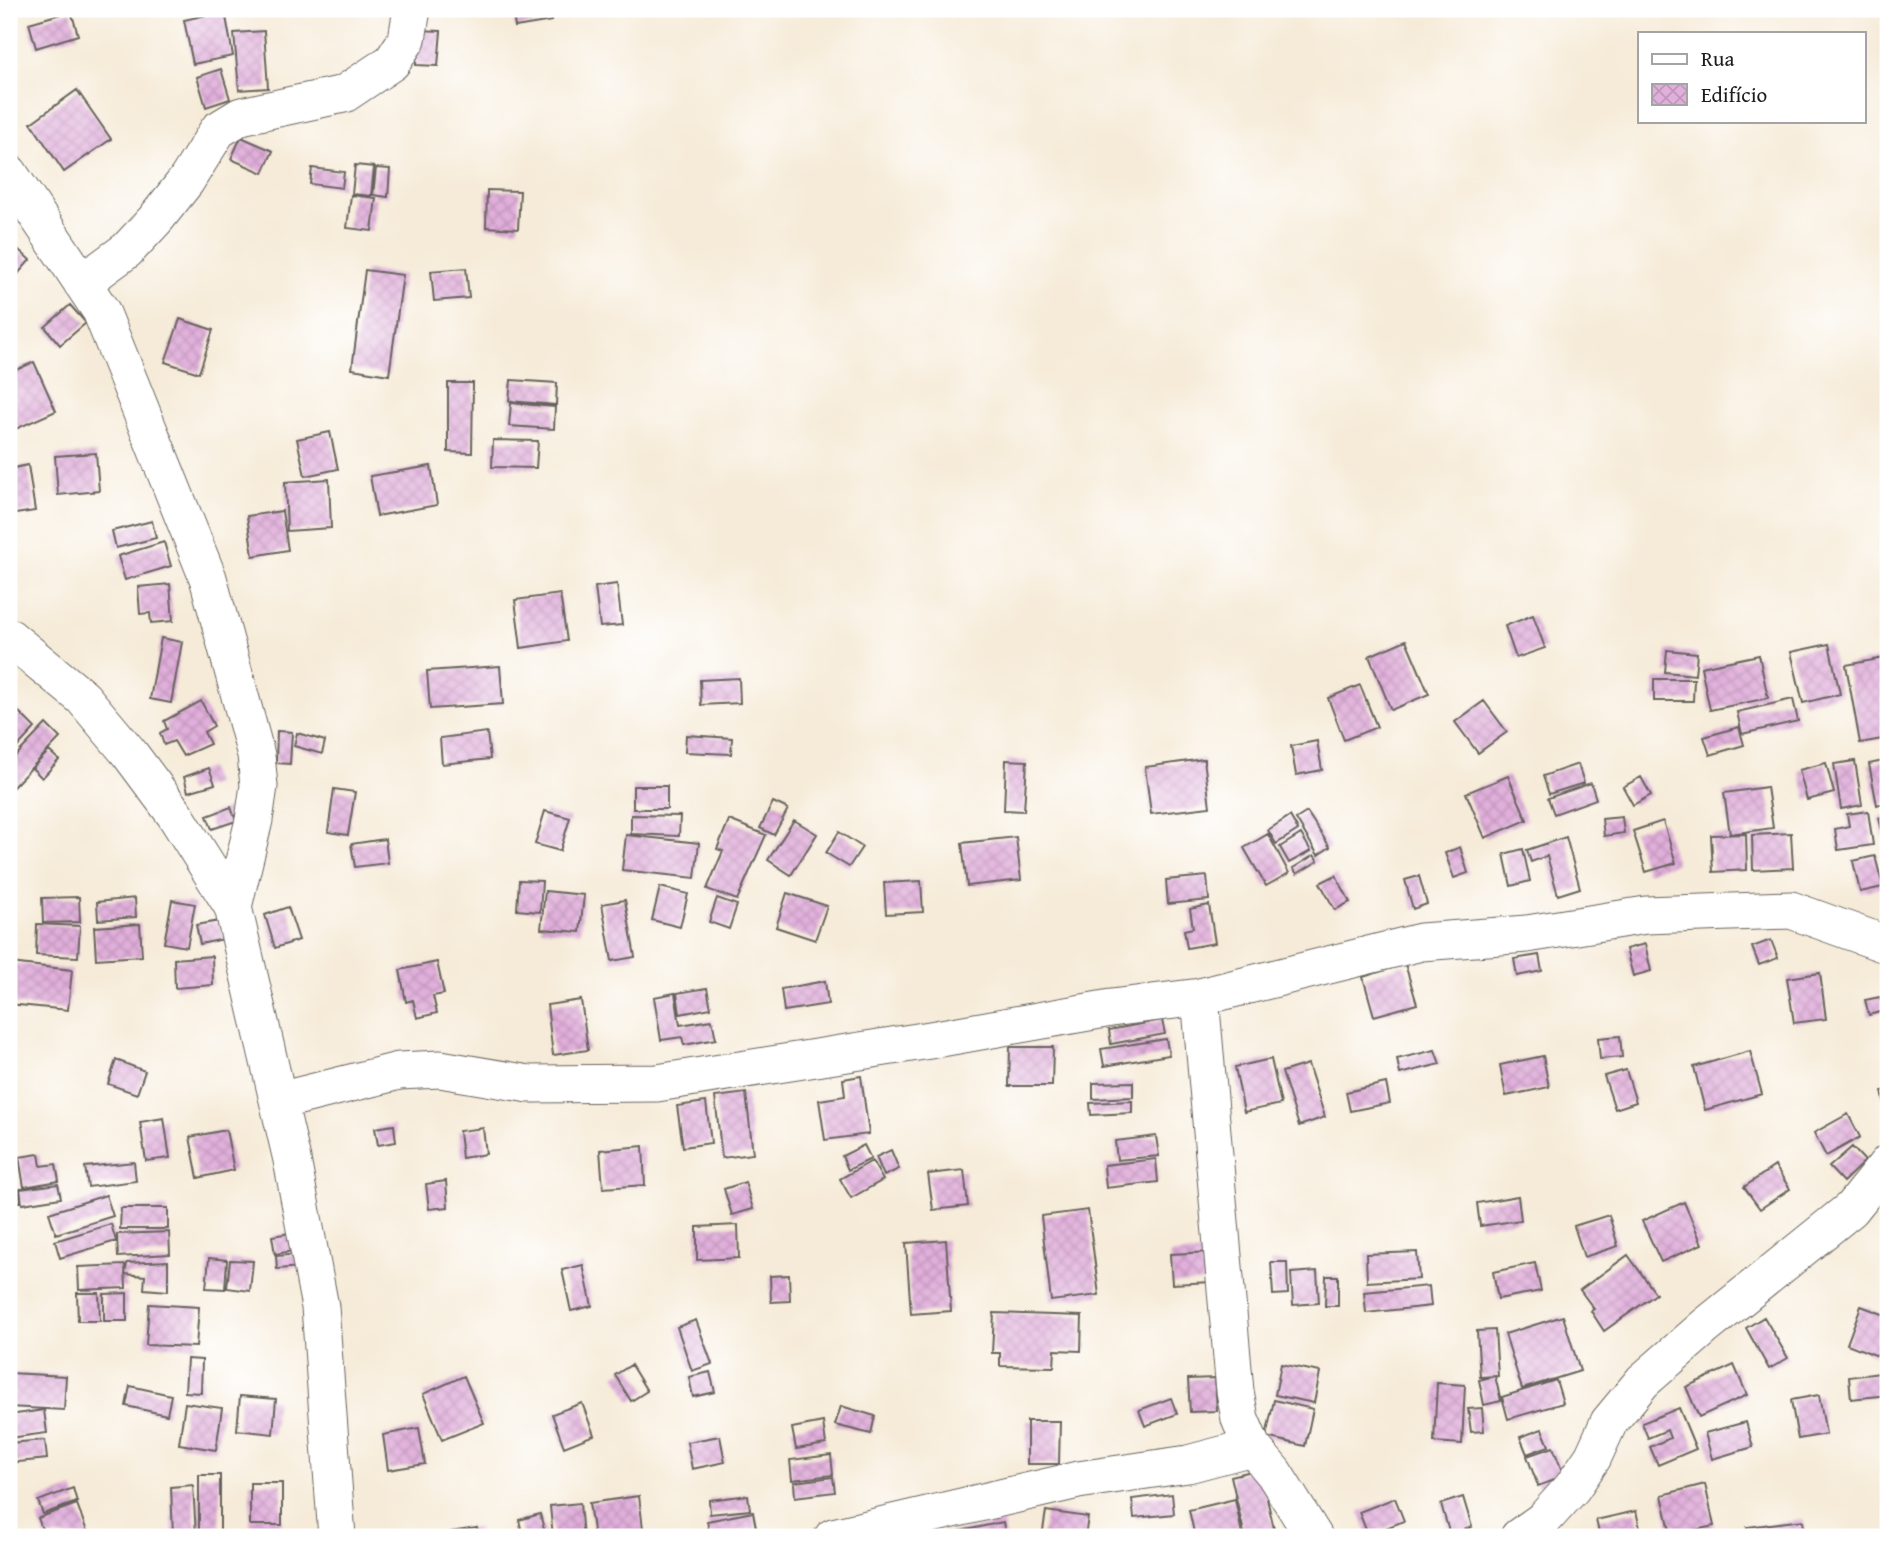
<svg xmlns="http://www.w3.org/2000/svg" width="1897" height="1546" font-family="'Gentium Book Plus',serif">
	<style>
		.building { fill: url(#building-cross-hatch) }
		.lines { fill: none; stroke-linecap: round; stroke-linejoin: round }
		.street-casing { stroke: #68645e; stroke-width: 39 }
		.street { stroke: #fff; stroke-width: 37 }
	</style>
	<defs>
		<pattern id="building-cross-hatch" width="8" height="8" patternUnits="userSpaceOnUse" patternTransform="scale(1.75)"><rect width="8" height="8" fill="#e1afdb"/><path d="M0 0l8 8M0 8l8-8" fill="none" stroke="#c096bb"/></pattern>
	</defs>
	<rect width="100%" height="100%" fill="#fff"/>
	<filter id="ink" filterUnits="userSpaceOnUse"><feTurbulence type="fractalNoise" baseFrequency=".0143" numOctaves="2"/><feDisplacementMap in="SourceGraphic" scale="14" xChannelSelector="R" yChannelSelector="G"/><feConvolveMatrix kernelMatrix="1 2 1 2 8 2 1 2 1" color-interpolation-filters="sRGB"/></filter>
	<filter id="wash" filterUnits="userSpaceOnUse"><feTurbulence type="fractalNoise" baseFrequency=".00686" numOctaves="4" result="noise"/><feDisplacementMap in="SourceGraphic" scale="28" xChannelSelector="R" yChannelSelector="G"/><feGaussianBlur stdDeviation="1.57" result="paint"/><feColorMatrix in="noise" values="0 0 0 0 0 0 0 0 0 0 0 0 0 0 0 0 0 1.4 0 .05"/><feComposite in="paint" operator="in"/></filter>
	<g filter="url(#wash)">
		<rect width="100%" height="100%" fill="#f6ebd8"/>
		<g id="blocks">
			<path class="building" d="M512,9H550L552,21L515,27Z
				M71,11L78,35L36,48L29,23Z
				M225,11L233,56L193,64L184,20Z
				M418,30L441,31L438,66L416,65Z
				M264,31L268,88L239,90L234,33Z
				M221,69L230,99L206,107L197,77Z
				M77,90L111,139L64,172L31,123Z
				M241,137L273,151L263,173L231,159Z
				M355,165L374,167L371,196L352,194Z
				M312,168L344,172L342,188L310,184Z
				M376,168L390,169L388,197L373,195Z
				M487,190L520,191L518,229L486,227Z
				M351,195L376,198L372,231L347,228Z
				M9,241L30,260L9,284Z
				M466,268L469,298L434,301L431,271Z
				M365,270L403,275L389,375L352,369Z
				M70,305L86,323L60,345L45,327Z
				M180,319L213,330L199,373L165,362Z
				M34,362L56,411L9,432V373Z
				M511,380L557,383L556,405L509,401Z
				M448,383H473L472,453L448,452Z
				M511,403L555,407L554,429L509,426Z
				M330,432L338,469L305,476L297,439Z
				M493,440L538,441L536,468L492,467Z
				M96,453L99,491L58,495L55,456Z
				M28,465L35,511L9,515V469Z
				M431,466L437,505L377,516L370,476Z
				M329,479L331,528L287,531L285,482Z
				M282,511L288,550L253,556L247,516Z
				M152,521L156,538L116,548L112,531Z
				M164,542L171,566L125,580L118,556Z
				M170,584L173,621L151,623L150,613L140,614L138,587Z
				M617,584L622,625L600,627L595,587Z
				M560,594L567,641L521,648L515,600Z
				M1533,615L1545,648L1516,658L1505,626Z
				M161,638L182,642L171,703L150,699Z
				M1406,640L1429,694L1391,710L1369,656Z
				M1829,644L1840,694L1803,703L1791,652Z
				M1667,650L1697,653L1695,675L1665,672Z
				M1759,655L1768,698L1710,710L1701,667Z
				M1884,658L1888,681V738L1860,743L1846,665Z
				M500,666L503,704L430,709L427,671Z
				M739,678L740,703L701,705L700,680Z
				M1654,679H1694L1693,701H1654Z
				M1360,685L1377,727L1344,740L1328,698Z
				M1793,699L1798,721L1742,734L1737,712Z
				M201,701L214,726L204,732L210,744L183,756L174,741L164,745L160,733L167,729L164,721Z
				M1484,701L1507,732L1478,753L1455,722Z
				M19,712L35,728L9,756V723Z
				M46,724L60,738L13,787L9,783V763Z
				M1739,727L1744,745L1710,755L1704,737Z
				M277,731L292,732L290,764L276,763Z
				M487,732L490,759L442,764L440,738Z
				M297,733L325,741L322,754L294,746Z
				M686,735L732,738L731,754L685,752Z
				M1317,741L1322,770L1296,775L1291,746Z
				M49,751L59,760L42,778L32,768Z
				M1204,759L1210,807L1151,814L1145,767Z
				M1006,760L1027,761L1024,811L1004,810Z
				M1888,760V802L1877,805L1869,764Z
				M1855,761L1862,805L1841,809L1834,764Z
				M1826,763L1834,793L1807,800L1799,770Z
				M1578,764L1584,783L1549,794L1543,776Z
				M209,768L215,784L188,792L184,777Z
				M1508,776L1527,820L1485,838L1466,793Z
				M1641,777L1651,795L1633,805L1623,787Z
				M1591,783L1596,799L1554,814L1548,798Z
				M633,786H667V809H633Z
				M1767,787L1773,828L1730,834L1724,793Z
				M334,789L355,792L348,835L328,832Z
				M773,802L788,809L774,835L760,828Z
				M231,807L236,821L212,829L207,816Z
				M545,811L570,818L560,851L535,844Z
				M1868,811L1873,845L1838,850L1835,829L1849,826L1847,814Z
				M1307,812L1330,847L1318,855L1296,819Z
				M631,815L680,816L679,836L631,834Z
				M1290,816L1298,830L1276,844L1268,830Z
				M1888,816V846L1886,847L1879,818Z
				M1622,817L1624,833L1604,836L1602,819Z
				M729,820L766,835L737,900L707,889L723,851L717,849Z
				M794,820L817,834L791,875L768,860Z
				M1663,821L1676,863L1646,872L1633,831Z
				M839,832L862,847L849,867L826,853Z
				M1791,833L1793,868L1753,870L1752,835Z
				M1268,834L1289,873L1266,886L1244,848Z
				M1301,834L1311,851L1289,863L1280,847Z
				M1746,834L1747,870L1713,872L1711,835Z
				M626,835L699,843L695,878L622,870Z
				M1016,837L1021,880L967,886L962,843Z
				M1566,837L1580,888L1558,895L1547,856L1531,862L1527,850Z
				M385,839L388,863L355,867L351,844Z
				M1460,847L1468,873L1454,878L1445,853Z
				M1523,849L1530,881L1511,886L1504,854Z
				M1314,855L1318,861L1297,874L1293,868Z
				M1875,856L1883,887L1860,892L1853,861Z
				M1336,875L1350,902L1335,910L1320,883Z
				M1207,876L1209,900L1168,904L1166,880Z
				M1419,876L1427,904L1413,909L1405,880Z
				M519,880L542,881L540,912L517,910Z
				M921,881L923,912L886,914L884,883Z
				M660,887L688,894L680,927L652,920Z
				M545,891L584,895L580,932L541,929Z
				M787,893L827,906L815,940L776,927Z
				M79,897L80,922L43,923L42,898Z
				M135,898L136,917L98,920L97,902Z
				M717,898L737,905L729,929L709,922Z
				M172,900L195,904L187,947L164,943Z
				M625,900L635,957L612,961L602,904Z
				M1209,905L1215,943L1187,948L1184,930L1193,928L1190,909Z
				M288,907L299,940L275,948L265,915Z
				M220,921L224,939L200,944L196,925Z
				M37,924L80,926L78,957L36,955Z
				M140,924L142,956L96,959L94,927Z
				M1771,940L1778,958L1759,965L1752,947Z
				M1645,944L1651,971L1633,976L1626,949Z
				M1539,955L1542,971L1517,976L1514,959Z
				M212,956L213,985L175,988L174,959Z
				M437,962L444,994L433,996L437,1013L417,1018L413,1000L406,1002L400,970Z
				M10,963L72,970L68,1010L9,1004Z
				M1405,964L1417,1004L1374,1016L1363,977Z
				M1820,973L1826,1019L1794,1023L1787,978Z
				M825,981L828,1004L784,1011L781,989Z
				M707,988L711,1008L680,1014L677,993Z
				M675,993L680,1025L712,1020L716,1039L684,1045L682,1037L661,1040L654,997Z
				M1880,997L1884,1011L1869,1015L1865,1000Z
				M581,1000L588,1050L553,1055L547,1005Z
				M1162,1020L1165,1034L1111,1044L1109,1030Z
				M1620,1036L1622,1057L1600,1059L1598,1038Z
				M1166,1039L1169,1055L1104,1066L1101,1049Z
				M1010,1047H1053L1052,1086H1009Z
				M1435,1050L1440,1064L1400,1074L1397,1059Z
				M1750,1051L1762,1094L1705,1110L1694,1067Z
				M1543,1056L1549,1087L1506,1096L1500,1065Z
				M1271,1059L1281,1104L1244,1112L1235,1067Z
				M116,1060L145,1071L137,1094L108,1084Z
				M1308,1064L1325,1117L1299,1126L1282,1072Z
				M1626,1070L1636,1102L1615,1109L1604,1076Z
				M861,1076L869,1134L825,1140L819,1100L845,1096L843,1079Z
				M1133,1082V1097L1093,1099V1083Z
				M1386,1083L1390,1103L1350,1111L1346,1092Z
				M1888,1090V1114L1887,1115L1882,1091Z
				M746,1093L753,1154L722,1158L715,1097Z
				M1132,1101V1113L1091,1115L1090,1103Z
				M706,1102L711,1143L683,1147L677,1106Z
				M1848,1114L1860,1137L1826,1156L1814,1133Z
				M164,1118L170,1158L146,1161L140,1122Z
				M394,1125L396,1142L378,1145L375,1128Z
				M483,1128L486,1154L462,1158L459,1131Z
				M226,1130L234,1170L198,1178L190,1137Z
				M1156,1136L1159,1156L1117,1160L1115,1141Z
				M864,1145L871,1159L848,1170L842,1156Z
				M643,1146L645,1185L603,1188L600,1150Z
				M1852,1147L1865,1161L1843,1182L1829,1167Z
				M891,1150L899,1169L884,1176L876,1157Z
				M39,1154L41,1166L56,1164L59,1181L24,1187L19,1157Z
				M1156,1159L1158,1182L1106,1188L1104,1165Z
				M872,1161L883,1180L851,1198L840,1179Z
				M134,1162L136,1181L88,1187L85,1167Z
				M1775,1166L1790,1189L1760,1209L1744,1187Z
				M15,1167L17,1189H19L21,1201L9,1203V1168Z
				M964,1170L968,1206L933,1210L928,1174Z
				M446,1181L448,1207L429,1209L426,1184Z
				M745,1182L753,1209L732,1215L724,1189Z
				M58,1184L61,1198L22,1204L20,1189Z
				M106,1195L113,1216L56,1234L49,1213Z
				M1518,1196L1521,1220L1480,1226L1477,1203Z
				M1684,1202L1702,1244L1661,1262L1642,1221Z
				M121,1208H168V1229H120Z
				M1088,1210L1099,1295L1051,1301L1041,1216Z
				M1609,1215L1618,1246L1584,1257L1574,1226Z
				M111,1224L116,1241L60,1258L55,1241Z
				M738,1225L739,1258L697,1260V1227Z
				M169,1232L170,1254L118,1257L117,1234Z
				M296,1232L299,1250L275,1254L272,1236Z
				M946,1240L951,1311L911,1314L906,1243Z
				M1211,1252L1212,1282L1172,1284L1170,1254Z
				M1417,1252L1419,1279L1367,1282L1366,1254Z
				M300,1254L301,1267L277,1269L276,1256Z
				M1628,1255L1656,1294L1604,1331L1591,1311L1594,1309L1580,1290Z
				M209,1258L227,1260L225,1289L206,1288Z
				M230,1260L253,1261L250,1291L227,1288Z
				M168,1261V1291L144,1289L145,1276L125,1274L127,1263Z
				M1271,1262H1287L1288,1294L1273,1295Z
				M1535,1263L1541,1291L1498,1299L1493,1272Z
				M125,1265L126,1288L79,1290L78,1267Z
				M583,1265L592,1306L571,1311L562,1270Z
				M1317,1271L1319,1303L1293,1305L1291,1273Z
				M789,1275L790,1301L771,1302L770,1276Z
				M1326,1276H1338V1306H1325Z
				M1429,1286L1431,1306L1366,1313L1364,1292Z
				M77,1293H99L100,1321H78Z
				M127,1293V1321H104V1294Z
				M149,1304L199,1307L196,1347L146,1345Z
				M1861,1306L1888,1316V1360L1847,1344Z
				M994,1313L1082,1316L1081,1351L1055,1350L1054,1367L1000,1366V1353H992Z
				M1563,1316L1580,1371L1522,1389L1505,1334Z
				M1764,1317L1788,1358L1769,1369L1746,1328Z
				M696,1320L712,1364L692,1371L677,1327Z
				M1495,1330L1498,1376L1480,1377L1477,1331Z
				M187,1359L202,1360L201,1393L185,1392Z
				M1281,1364L1320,1372L1314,1403L1275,1395Z
				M631,1365L647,1391L631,1401L615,1375Z
				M1734,1365L1747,1395L1699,1417L1686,1387Z
				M710,1372L715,1392L693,1397L689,1377Z
				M1888,1372V1395L1851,1399L1849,1377Z
				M9,1373L66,1376L64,1410L9,1407Z
				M464,1376L484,1423L442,1440L423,1394Z
				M1495,1376L1501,1401L1484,1405L1479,1380Z
				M1215,1378L1217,1411L1190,1412L1188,1379Z
				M1556,1380L1563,1403L1508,1419L1502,1397Z
				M1437,1383L1465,1385L1462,1444L1434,1442Z
				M130,1386L171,1395L167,1415L126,1406Z
				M1819,1395L1826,1434L1798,1439L1791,1400Z
				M240,1396L276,1399L273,1434L237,1430Z
				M1171,1398L1177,1414L1145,1426L1139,1410Z
				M1274,1400L1313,1409L1305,1446L1266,1437Z
				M185,1403L222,1408L216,1450L179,1444Z
				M582,1403L594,1435L564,1447L552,1414Z
				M841,1406L875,1416L871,1434L835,1425Z
				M1482,1408L1484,1431L1471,1432L1468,1409Z
				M1679,1408L1696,1449L1658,1465L1650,1447L1670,1438L1667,1430L1648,1438L1642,1423Z
				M44,1410L47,1433L9,1438V1415Z
				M1027,1421H1060L1059,1464H1027Z
				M823,1422L826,1444L796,1449L792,1428Z
				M1746,1422L1753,1447L1712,1459L1705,1433Z
				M419,1428L425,1464L388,1470L383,1435Z
				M1542,1429L1549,1446L1527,1454L1520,1437Z
				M720,1436L725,1462L692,1469L687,1442Z
				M45,1440L47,1459L9,1463V1443Z
				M1553,1447L1564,1476L1538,1486L1527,1456Z
				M831,1455L833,1475L792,1480L790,1460Z
				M1260,1469L1276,1537H1245L1231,1476Z
				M199,1475H220V1537H199Z
				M833,1477L835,1492L795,1497L794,1482Z
				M250,1483H282V1525H250Z
				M1705,1484L1714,1526L1671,1535L1662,1495Z
				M193,1485L196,1535L173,1536L171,1487Z
				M73,1488L77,1502L43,1514L38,1501Z
				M1172,1494L1174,1514L1134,1518L1132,1499Z
				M748,1495L750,1510L710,1514L709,1500Z
				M639,1496L644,1537H594L589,1503Z
				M1463,1497L1472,1527L1450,1535L1441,1504Z
				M1395,1498L1404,1521L1368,1535L1359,1512Z
				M1235,1499L1242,1534L1226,1537H1195L1189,1510Z
				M580,1503L583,1537H553L550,1506Z
				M77,1504L89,1537H45L38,1518Z
				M1046,1511L1088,1517L1085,1537H1042Z
				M1636,1511L1642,1537H1600L1596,1520Z
				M753,1512L756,1528L710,1536L707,1521Z
				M540,1514L546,1537H523L519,1520Z
				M1803,1520L1805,1537H1748L1747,1527Z
				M1003,1522L1006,1537H938V1536Z
				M477,1528L479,1537H451L450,1532Z"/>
		</g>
	</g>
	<g filter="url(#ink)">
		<use href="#blocks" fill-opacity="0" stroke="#68645e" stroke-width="2"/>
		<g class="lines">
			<g class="street-casing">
				<path id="street" d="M9,173L101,311L208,578L256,755L259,786L254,820L233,907
					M82,283L127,250L155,220L186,181L218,130L241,116L344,94L392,62L407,39L412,9
					M9,637L83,698L130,754L174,813L233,907L292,1160L320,1307L337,1537
					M279,1101L399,1071L440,1069L529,1084L657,1083L930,1040L1111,1008L1200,997L1421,942L1527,934L1646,915L1791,910L1888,945
					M1252,1447L1274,1473L1314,1537
					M833,1537L1078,1480L1188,1464L1252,1447L1240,1419L1235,1391L1200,997
					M1519,1537L1543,1520L1572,1488L1593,1457L1609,1422L1643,1381L1706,1326L1851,1209L1888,1163"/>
			</g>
			<use href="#street" class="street"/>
		</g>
	</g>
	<rect width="1897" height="1546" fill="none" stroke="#fff" stroke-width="35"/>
	<rect x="1638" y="32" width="228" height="91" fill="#ffffff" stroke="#a4a4a4" stroke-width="2"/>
	<rect x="1652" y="54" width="35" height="10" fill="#ffffff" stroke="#a4a4a4" stroke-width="2"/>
	<text x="1701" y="66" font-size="21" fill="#1c1c1c">Rua</text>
	<rect x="1652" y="84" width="35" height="21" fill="url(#building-cross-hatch)" stroke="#a4a4a4" stroke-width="2"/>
	<text x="1701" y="102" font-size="21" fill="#1c1c1c">Edifício</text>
</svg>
